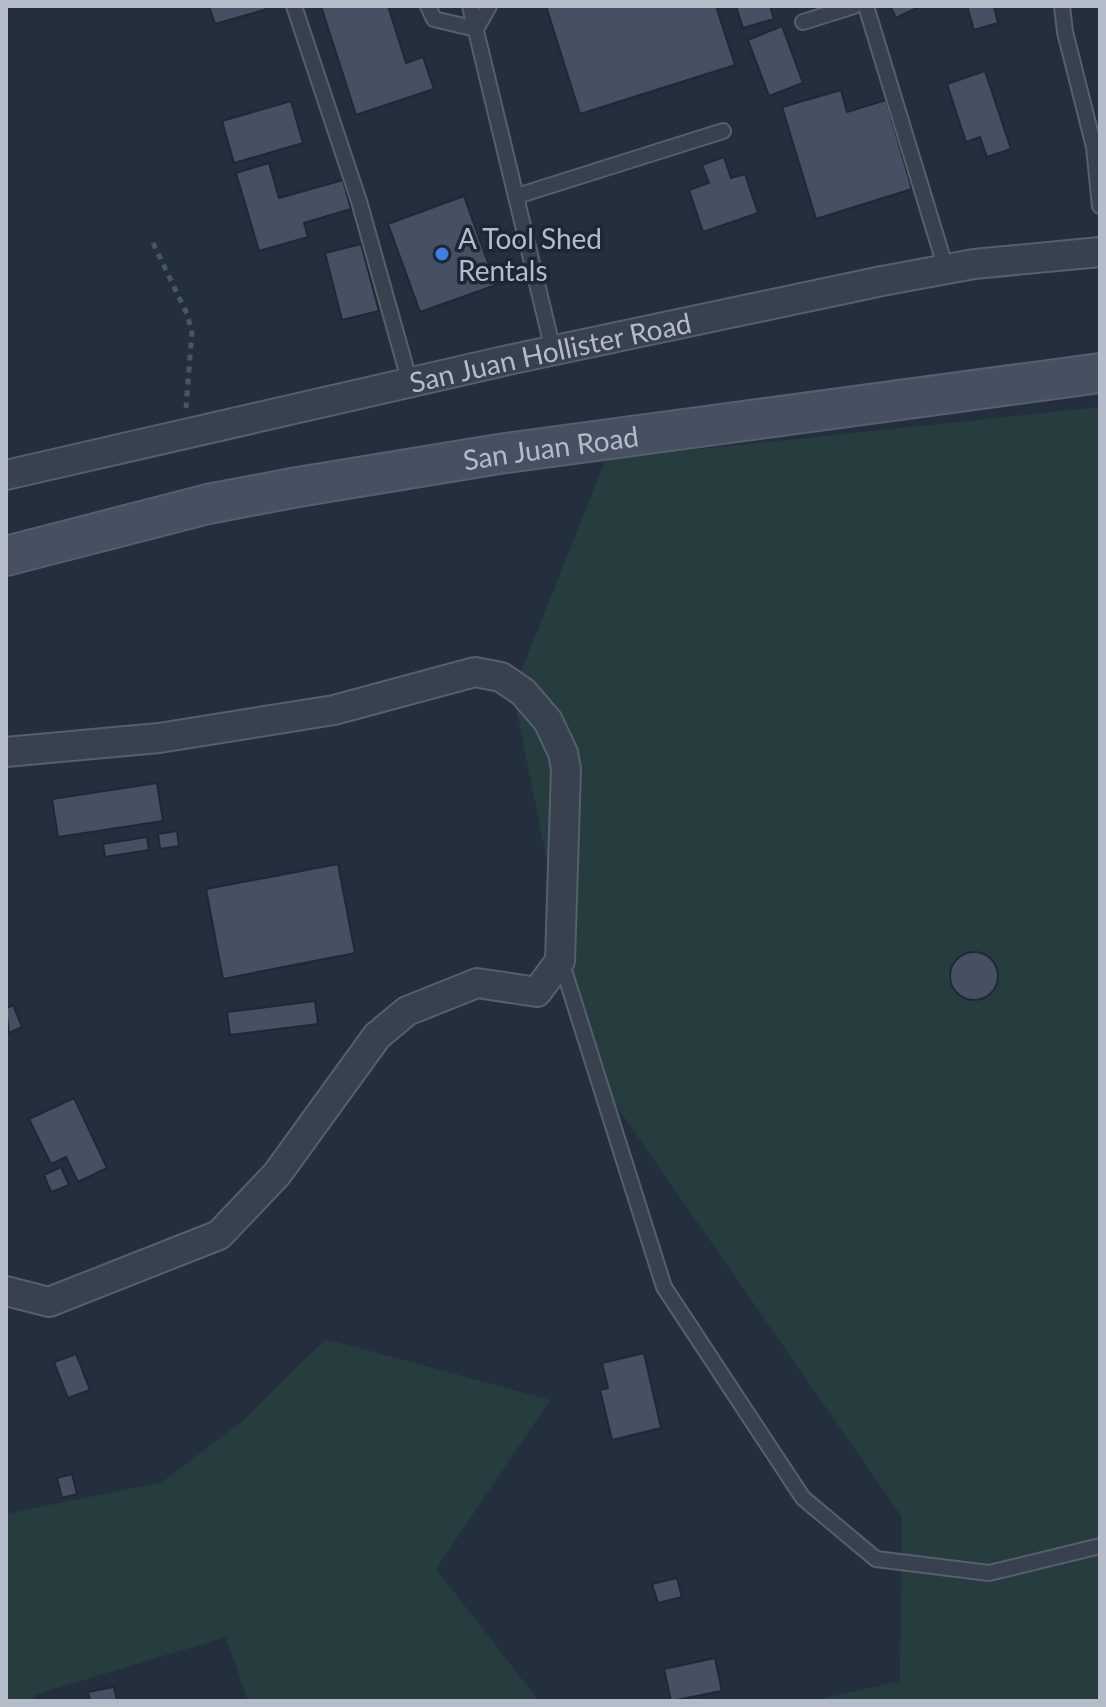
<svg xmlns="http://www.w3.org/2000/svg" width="1106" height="1707" font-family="Lato,sans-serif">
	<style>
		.green { fill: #263c3f }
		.building { fill: #455162; stroke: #1f2835; stroke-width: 2 }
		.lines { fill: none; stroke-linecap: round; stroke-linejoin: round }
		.lane-casing { stroke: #565f6c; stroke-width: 18 }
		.street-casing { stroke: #565f6c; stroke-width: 32 }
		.secondary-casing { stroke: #565f6c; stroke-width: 42 }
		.path { stroke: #44595c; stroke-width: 5; stroke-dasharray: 6 6; stroke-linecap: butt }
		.lane { stroke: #38414e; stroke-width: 14 }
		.street { stroke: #38414e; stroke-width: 28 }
		.secondary { stroke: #465061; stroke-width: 38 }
		.shop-dot { fill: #3f7fe0; stroke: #1d2633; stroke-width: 3 }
		.labels { text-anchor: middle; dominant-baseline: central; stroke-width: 7; stroke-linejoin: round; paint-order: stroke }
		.poi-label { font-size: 28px; fill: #b4bcc9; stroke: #1d2633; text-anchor: start }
		.street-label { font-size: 28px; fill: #b4bcc9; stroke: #1d2633 }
	</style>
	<rect width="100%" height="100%" fill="#242f3e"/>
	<path class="green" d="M1100,407V1701H811L900,1681L902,1517L588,1065L513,692L606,459Z
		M326,1339L550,1400L436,1569L539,1701H248L226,1637L34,1695L35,1701H6V1514L162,1482L239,1424Z"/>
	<path class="building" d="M209,6H266L267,9L215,24Z
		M321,6H388L406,63L423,57L434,89L356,115Z
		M546,6H716L735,65L580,114Z
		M736,6H770L774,19L743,28Z
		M890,6H921L896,18Z
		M967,6H994L998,23L974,30Z
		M782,26L803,83L769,96L748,40Z
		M985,71L1011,149L987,157L980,137L966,142L947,84Z
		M841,90L847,112L886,100L912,189L816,219L782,107Z
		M291,101L303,143L234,163L222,121Z
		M724,157L731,178L745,174L758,213L703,232L689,190L709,183L702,165Z
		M269,163L279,198L343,180L351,209L304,223L308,237L259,251L236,173Z
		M464,196L496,285L420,312L388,224Z
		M361,244L379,311L342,320L325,253Z
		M157,783L163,821L58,837L52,799Z
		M177,831L179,846L160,849L158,834Z
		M147,837L149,850L105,857L103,844Z
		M338,864L355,953L223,979L206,889Z
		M950 976a24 24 0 1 1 48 0a24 24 0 1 1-48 0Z
		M315,1001L318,1024L230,1035L227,1012Z
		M13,1005L22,1027L9,1033L6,1008Z
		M74,1098L107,1168L78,1182L66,1157L51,1164L29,1119Z
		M61,1167L69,1185L51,1192L44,1175Z
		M644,1353L661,1428L612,1440L600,1390L608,1388L602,1363Z
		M76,1354L90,1390L68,1398L54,1362Z
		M72,1474L77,1494L62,1498L57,1478Z
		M677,1578L682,1597L658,1603L652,1584Z
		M715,1658L722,1691L671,1701L664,1669Z
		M114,1687L117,1701H90L88,1692Z"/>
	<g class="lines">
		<g class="lane-casing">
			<path id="lane" d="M294,6L359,201L410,383
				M428,6L434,19L476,29
				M470,6L553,350
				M866,6L946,269
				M1062,6L1065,32L1094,147L1100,206
				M803,22L854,6
				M476,29L489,6
				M517,196L723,131
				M561,961L664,1287L803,1498L876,1559L989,1573L1100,1546"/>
		</g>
		<g class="street-casing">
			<g id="street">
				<path id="s1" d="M6,475L508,360L882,281L974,264L1100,252"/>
				<path d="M6,752L159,738L334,710L475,672L501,677L523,692L548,721L563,753L566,769L560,961L537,992L477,983L407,1011L377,1036L277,1174L219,1235L49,1302L6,1291"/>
			</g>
		</g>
		<g class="secondary-casing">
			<g id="secondary">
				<path id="s2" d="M6,556L208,504L298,487L499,454L1100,373"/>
			</g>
		</g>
		<path class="path" d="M153,243L187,314L192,332L186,408"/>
		<use href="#lane" class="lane"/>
		<use href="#street" class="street"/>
		<use href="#secondary" class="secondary"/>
	</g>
	<circle class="shop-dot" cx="442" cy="254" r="8"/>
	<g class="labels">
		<g class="poi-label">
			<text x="458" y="238">A Tool Shed<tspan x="458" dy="32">Rentals</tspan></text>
		</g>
		<g class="street-label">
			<text stroke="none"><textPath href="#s1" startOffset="558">San Juan Hollister Road</textPath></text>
			<text stroke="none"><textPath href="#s2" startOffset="556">San Juan Road</textPath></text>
		</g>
	</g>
	<rect width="1106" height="1707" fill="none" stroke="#b4bcc9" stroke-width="16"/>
</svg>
